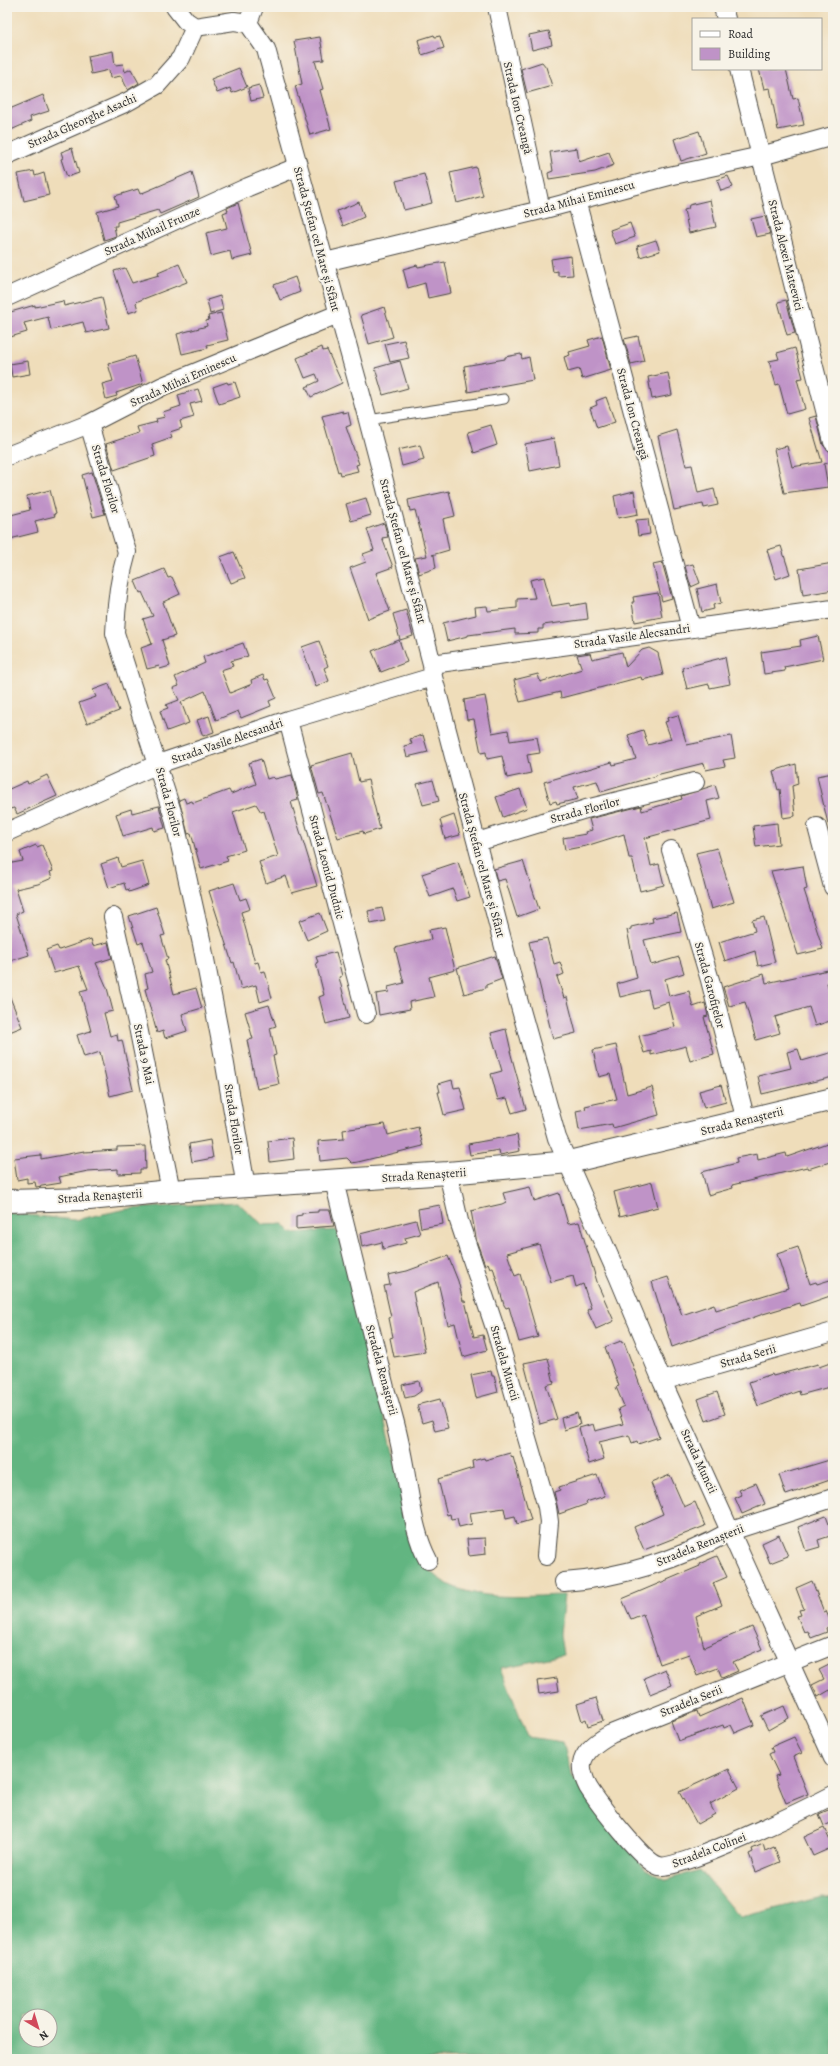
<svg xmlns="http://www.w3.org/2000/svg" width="840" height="2066" font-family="Alegreya,serif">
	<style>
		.forest { fill: #62b581; stroke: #467056; fill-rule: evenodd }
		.building { fill: #bf93c7 }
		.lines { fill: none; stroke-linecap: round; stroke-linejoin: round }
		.service-casing { stroke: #484640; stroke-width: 11 }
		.minor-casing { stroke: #484640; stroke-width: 20 }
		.tertiary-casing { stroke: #484640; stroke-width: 24 }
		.service { stroke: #fff; stroke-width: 9 }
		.minor { stroke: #fff; stroke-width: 18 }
		.tertiary { stroke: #fff; stroke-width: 22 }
		.labels { text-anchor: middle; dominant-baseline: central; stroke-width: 4; stroke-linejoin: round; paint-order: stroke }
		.street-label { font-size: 12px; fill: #2b2b2b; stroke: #f7f3e8 }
	</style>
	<rect width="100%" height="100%" fill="#f7f3e8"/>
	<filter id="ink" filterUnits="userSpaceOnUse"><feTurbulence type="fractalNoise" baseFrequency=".025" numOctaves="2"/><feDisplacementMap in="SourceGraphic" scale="8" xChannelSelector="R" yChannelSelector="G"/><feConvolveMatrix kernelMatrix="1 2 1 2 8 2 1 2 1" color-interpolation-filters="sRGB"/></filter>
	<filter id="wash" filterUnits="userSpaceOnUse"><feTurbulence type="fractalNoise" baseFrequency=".012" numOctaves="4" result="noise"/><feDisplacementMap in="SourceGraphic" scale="16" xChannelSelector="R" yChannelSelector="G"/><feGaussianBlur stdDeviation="0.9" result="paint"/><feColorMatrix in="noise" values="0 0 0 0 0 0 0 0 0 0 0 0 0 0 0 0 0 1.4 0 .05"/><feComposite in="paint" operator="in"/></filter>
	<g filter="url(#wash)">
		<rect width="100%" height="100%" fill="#efddba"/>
		<path class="forest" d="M237,1202L263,1225L283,1224L292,1233L336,1230L342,1240L415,1544C419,1553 424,1564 430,1571C462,1604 523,1596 564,1595L560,1634L563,1655L501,1668L528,1737L563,1742L571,1774L607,1822L646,1870L666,1880L700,1870L733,1910L741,1917L822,1897L833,1898V2059H7V1213L75,1220L127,1209ZM26,2016H50V2040H26Z"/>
		<g id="blocks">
			<path class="building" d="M549,31L552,45L532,50L529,35Z
				M434,35L435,37L440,36L444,48L422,55L418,40Z
				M320,37L324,60L315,61L323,89L320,90L331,129L310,135L295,86L302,84L294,41Z
				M113,51L115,65L123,64L125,72L131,69L139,83L128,90L121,76L110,78L109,70L91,74L88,56Z
				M542,62L546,67L552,86L527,93L521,69Z
				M239,68L247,87L232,93L230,88L217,93L211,79Z
				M759,69H786L793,99L798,98L804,125L778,130L770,88L764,89Z
				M259,85L263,98L251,101L248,88Z
				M43,95L49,111L30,117L31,121L11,130L7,121V110Z
				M699,131L706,153L681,161L674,139Z
				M72,148L79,173L67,177L61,159L63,158L61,152Z
				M577,148L579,162L609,152L614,165L595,172L549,179L548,173L553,171L550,152Z
				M476,167L483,196L457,203L450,173Z
				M34,171L35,176L44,173L49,195L24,201L18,174Z
				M192,172L199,197L160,214L158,210L117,222V226H114L116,236L104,240L97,212L118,206L115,196L138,189L140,194Z
				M424,174L432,203L404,210L396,181Z
				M728,176L733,187L721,191L717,180Z
				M710,200L716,227L689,233L684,210L688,209L689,205Z
				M359,202L364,217L343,226L337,211Z
				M238,203L252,255L232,260L230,251L211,256L206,233L227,228L223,213L228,211L227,208Z
				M765,216L770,234L756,237L751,219Z
				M630,223L635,237L615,244L610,230Z
				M656,240L660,251L640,257L637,246Z
				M571,256L573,275L558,276V271L553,272L551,259Z
				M445,262L451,293L428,298L425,283L408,288L403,269L417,265L418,267Z
				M179,264L187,282L138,301L136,303L138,310L128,313L114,271L125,268L132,283L159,275L158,273Z
				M295,277L300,292L280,300L274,285Z
				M220,296L223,310L210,314L207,300Z
				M102,297L109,328L86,333L83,322L51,330L48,317L24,323L27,332L7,338V313L35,305V307L63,301L64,306Z
				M786,300L795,333L787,335L778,302Z
				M384,307L393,337L369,344L361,315Z
				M221,313L228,340L207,345L208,348L182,354L177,334L207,326L206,321L209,320L208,316Z
				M602,336L611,370L582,379L579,369L568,372L564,357L570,355L569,352L590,346L588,340Z
				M638,336L644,361L631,364L624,339Z
				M404,340L409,358L390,362L385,344Z
				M322,347L323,351L327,350L342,383L311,397L306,387L319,381L316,374L305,378L297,358Z
				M795,348L803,378L797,379L805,409L787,414L779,384L776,385L769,361L779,359L777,353Z
				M521,354L522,359L529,357L533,380L468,392L464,366L505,359V357Z
				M135,356L143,384L116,393L117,396L106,399L102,384L113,381L108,364Z
				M28,361L30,374L12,377L10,364Z
				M400,361L408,388L383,395L375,368Z
				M668,373L672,395L652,399L648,377Z
				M227,382L228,384L235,382L240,397L219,404L213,387Z
				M198,389L202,401L190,404L194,417L180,421L182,428L170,432L172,437L152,444L155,456L114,470L106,444L139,433L137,427L157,422L156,419L165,417L163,412L181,406L178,395Z
				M606,397L615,422L597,428L590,408L597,405L596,401Z
				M343,411V413L348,412L351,425L346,427L359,464L356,465L358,471L341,475L340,471L338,472L322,416Z
				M816,416L823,445L830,452L833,462L824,464L828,487L784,493L774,449L787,446L792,467L822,462L809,418Z
				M491,425L497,445L474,453L468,432Z
				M677,430L686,466L692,465L698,493L714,489L718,505L704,508L703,504L674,510L658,436Z
				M554,438L559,465L530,471L525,444Z
				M420,445L424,460L402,466L398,450Z
				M92,472L105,514L93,517L82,475Z
				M50,490L56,513L54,514L55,516L35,521L38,532L10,539L7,529V516L30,510L27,496Z
				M449,491L455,516L443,519L449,550L432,555H434L436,568L419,574L415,558L427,556L415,510L410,511L408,500Z
				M634,491L638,514L618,518L614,496Z
				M366,498L371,515L351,521L346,504Z
				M648,519L650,534L638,536L636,520Z
				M384,523L388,537L382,538L393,567L376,573L390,611L368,619L350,568L366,562L363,554L374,550L367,529Z
				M781,546L790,574L776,579L767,550Z
				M234,552L245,578L231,583L220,557Z
				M662,562L672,598L662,601L653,564Z
				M833,563V590L803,595L799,569Z
				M693,564L700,583L691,587L685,566Z
				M164,569L168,578L172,577L180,594L163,602L175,636L162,640L170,666L160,669L159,666L147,669L141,648L152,644L143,619L153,616L142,592L140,593L135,581Z
				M544,577L552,606L570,603V606L586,603L588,619L543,625V629H538V633L515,634V629L468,635V636L447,641L443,623L476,615L475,607L487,606L488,611L517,608V599L535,598L530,580Z
				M717,584L721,603L713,605L714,609L702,612L697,589Z
				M658,593L662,617L635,622L632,602H634L633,597Z
				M406,610L413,636L400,640L393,614Z
				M818,636L823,659L784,667L785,671L764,674L761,652L801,646L800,640Z
				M399,640L407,662L381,672L372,651Z
				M319,641L328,666L324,668L329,681L316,687L302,647Z
				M243,643L248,656L231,661L233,666L221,670L230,693L252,684L251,680L263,675L265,680L268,679L276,698L269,701L271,706L241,718L238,711L216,720L205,691L181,702L189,723L167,731L160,711L168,708L166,705L179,700L173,688L179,686L175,677L205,663L203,657Z
				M649,648L658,653L663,675L642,680L641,677L561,698L560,692L520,702L514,680L538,674L540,682L582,669L577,655L590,653L592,659L622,652L626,667L642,650Z
				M725,657L730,684L710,688L709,684L687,689L682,668Z
				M109,684L119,711L87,723L79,703L96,697L93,690Z
				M485,696L492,733L508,730L510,741L537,737L540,753L527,755L531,773L507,778L502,756L487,759L486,752L481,753L474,719L467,720L464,700Z
				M678,715L687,745L731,736L735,758L723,760L725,766L706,770L704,763L656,775V776L601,792L597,781L574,787L578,799L557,804L556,801L550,803L544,782L612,762L613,765L636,759L628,735L643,730L648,745L671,739L665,722L668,721L667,718Z
				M209,716L214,732L203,736L197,720Z
				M423,735L428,752L407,757L404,746L412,744L410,739Z
				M352,753L359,782L368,780L380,829L364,834L363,831L338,838L323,793L319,794L311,765Z
				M261,759L267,779L273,777L275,779L292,775L298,800L291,802L317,886L292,893L286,876L266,883L259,862L278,856L264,811L261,812L256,804L233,812L245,850L226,856L228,861L201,869L191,833L188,834L179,800L184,798L186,803L192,801L193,803L229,790L231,794L256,784L249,763Z
				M796,764L798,784L792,786L795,816L783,818L780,789L778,790L773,771Z
				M833,773V824H828L817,776Z
				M47,775L57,796L17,814L14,808L10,809L7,802V790L27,781L28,784Z
				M433,780L439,801L423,805L417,784Z
				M715,785L719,798L707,801L711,820L645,838L651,866L659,864L664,885L640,891L632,858H629L624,834L586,846L565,850L563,838L586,834L585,832L592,830L589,819L641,806L642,811L682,799L681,796Z
				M520,789L527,808L503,817L496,797Z
				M159,806L165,828L154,831L153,827L123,836L116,814L131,809L132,813Z
				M454,815L460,835L445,839L440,820Z
				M777,823L779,844L756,847L753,826Z
				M36,845L37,847L42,845L53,871L50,872L52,878L38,884L16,889L23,911L16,914L29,955L7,962V864L23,861L20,852Z
				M717,848L734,902L711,909L696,853Z
				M118,858L121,867L142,861L149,885L129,892L128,889L126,890L124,883L109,888L101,864Z
				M523,861L539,909L517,917L505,879L497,881L494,869Z
				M458,862L470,897L457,901L453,889L430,897L422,874Z
				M803,866L807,889L804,890L823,949L798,955L771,871Z
				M234,883L240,900L246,898L250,909L241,912L255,963L258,962L261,972L265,971L272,998L260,1002L256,985L241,989L234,962L232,963L209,891Z
				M156,907L165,935L161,936L168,959L165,960L174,994L196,988L202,1008L182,1014L187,1031L165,1038L163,1031L157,1033L145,989L148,988L145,974L152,972L143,942L138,944L129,916Z
				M382,908L385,921L371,924L368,911Z
				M320,913L327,931L307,940L299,921Z
				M677,913L681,932L644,940L651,965L679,957L684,973L665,979L669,996L689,991L693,1007L705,1003L708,1016L704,1017L714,1054L690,1061L686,1046L651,1055V1051L644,1053L639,1036L675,1027L669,1002L652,1007L648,990L620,997L617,984L637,978L627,930L631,929V927L653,922L652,918Z
				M764,917L775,962L758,966L755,951L725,961L719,942L755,931L752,920Z
				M445,927L455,970L429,977L434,997L409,1002L410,1009L379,1015L376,994L389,992L388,987L404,983L395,948L431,939L429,930Z
				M547,938L554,964L560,962L564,974L557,977L564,998L567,997L576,1033L553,1039L529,942Z
				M91,939L93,946L108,942L112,958L96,963L107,988L113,1011L104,1013L110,1036L117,1034L118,1041L122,1040L133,1090L110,1096L100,1052L84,1057L77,1035L91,1031L80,991L88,989L79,966L54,973L46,950L57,946L59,950Z
				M336,952L342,976L339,977L349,1018L326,1024L319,997L324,995L316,963L318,962L316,957Z
				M495,956L502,979L486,985V988L464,994L457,968Z
				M833,969V982L827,983L833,1001V1020L815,1026L809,1007L775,1017L780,1033L756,1040L745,1002L729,1006L723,987L764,974L766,983Z
				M7,990L22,1027L7,1033Z
				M269,1005L276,1026L270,1028L276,1055L273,1056L279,1084L257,1089L247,1040L253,1039L245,1012Z
				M506,1029L511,1051H510L526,1109L512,1113L507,1098L498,1100L491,1074L502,1071L491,1033Z
				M616,1045L627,1094L652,1087L659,1115L613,1128L612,1124L579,1130L576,1111L586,1109L585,1106L617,1099L610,1074L599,1077L593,1050Z
				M798,1049L802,1061L833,1052V1077L762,1094L758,1076L791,1068L787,1052Z
				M452,1080L454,1088L460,1087L466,1110L444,1115L438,1092H440L438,1084Z
				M721,1085L726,1102L704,1108L699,1091Z
				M385,1124L388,1135L418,1127L423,1146L358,1162L352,1163L347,1158L320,1161L318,1141L344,1139L343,1130Z
				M517,1135L520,1151L500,1155L499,1150L470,1155L468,1144Z
				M292,1138L294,1159L270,1162L268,1141Z
				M210,1140L213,1158L192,1162L189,1144Z
				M833,1141V1161L808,1169L807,1167L732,1185L733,1188L708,1195L702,1172L737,1163L736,1158L757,1154L758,1160L786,1153L787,1157Z
				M145,1146L146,1169H140V1173L118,1174V1169L88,1171L59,1177L61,1183L36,1187L35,1182L27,1183V1178L17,1180L14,1158L41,1155V1159L84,1151V1152L117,1150V1147Z
				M652,1182L658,1207L620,1217L614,1192Z
				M530,1187L534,1201L559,1193L568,1224L579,1222L598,1285L614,1321L596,1329L587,1310L591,1308L583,1284L576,1287L573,1276L551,1282L539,1244L507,1253L515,1276L520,1274L538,1337L519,1342L509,1307L506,1308L504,1305L493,1267L490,1268L488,1263L485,1265L477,1243L471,1211L502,1204L506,1202L503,1193Z
				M440,1205L443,1224L421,1228L418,1209Z
				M318,1210H330L334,1226L296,1229V1216L302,1215V1213L318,1212Z
				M416,1220L420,1234L405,1238L406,1243L383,1249L382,1242L362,1247L360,1234Z
				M798,1247L810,1284L816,1282L817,1284L833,1279V1295L801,1306L800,1303L763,1314L672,1347L652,1282L668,1277L682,1315L714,1304L716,1310L788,1288L777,1254Z
				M448,1256L458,1281L463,1301H465L474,1337L483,1335L487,1350L463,1357L455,1323L448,1325L438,1282L413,1292L425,1352L394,1357L390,1338L393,1337L389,1318L391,1317L384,1286L390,1285L388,1275L407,1271Z
				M621,1341L622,1343L624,1342L659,1437L638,1444L637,1441L632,1443L629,1435L599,1442L604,1459L589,1464L579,1428L593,1424L595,1431L623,1424L618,1409L624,1406L616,1387L619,1386L605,1347Z
				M548,1358L554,1383L546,1385L557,1419L540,1424L524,1363Z
				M833,1362V1386L800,1395L799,1391L758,1406L749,1382L772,1374L773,1376L818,1364L819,1367Z
				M491,1371L492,1376H494L498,1392L476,1398L471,1375Z
				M419,1381L421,1391L414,1396L405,1398L402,1385Z
				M717,1392L725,1414L706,1421L698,1399Z
				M440,1399L448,1428L435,1431L432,1420L422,1423L417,1405Z
				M577,1413L580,1425L564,1430L561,1418Z
				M510,1453L512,1458L513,1457L531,1520L517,1524L515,1516L506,1518L504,1508L470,1513L472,1524L459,1527L457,1518L451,1519L450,1514L447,1515L438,1479L473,1468L472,1461L484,1458L485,1460Z
				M833,1459V1479L786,1495L779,1475Z
				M597,1475L605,1496L586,1502L587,1504L559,1514L554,1492L560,1490L559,1487Z
				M670,1475L684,1507L695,1502L705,1526L644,1550L634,1527L663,1514L651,1483Z
				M756,1483L765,1504L742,1514L735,1498L742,1495L739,1490Z
				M826,1516L833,1535L818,1540L820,1547L806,1551L798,1527Z
				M779,1535L788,1556L770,1563L762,1543Z
				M485,1538L486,1554L469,1556L467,1539Z
				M717,1556L727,1577L713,1583L722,1605L696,1616L704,1647L752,1627L762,1649L733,1662L738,1671L722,1678L718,1668L697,1676L689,1654L660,1664L643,1614L631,1619L622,1599L700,1566L699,1564Z
				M812,1581L824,1612L826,1611L832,1625L826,1628L827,1632L811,1638L808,1631L804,1632L797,1616L801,1615L799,1610L804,1609L796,1588Z
				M833,1663V1696L830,1690L818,1697L812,1685L824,1679L819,1670Z
				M665,1669L672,1685L650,1694L644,1678Z
				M557,1678L559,1691L539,1694L537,1681Z
				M596,1698L603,1721L588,1726L586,1719L582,1721L577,1704Z
				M743,1698L754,1725L735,1733L731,1725L724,1728L723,1725L678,1741L671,1721L697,1711L699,1717Z
				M784,1706L789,1718L768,1730L761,1716Z
				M794,1737L802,1753L793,1757L808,1794L786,1803L775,1776L779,1775L769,1754L773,1752L771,1747Z
				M729,1769L739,1788L710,1804L715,1814L697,1824L679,1792Z
				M833,1808V1822L824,1826L819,1814Z
				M824,1828L833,1847L813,1856L804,1837Z
				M763,1844L765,1851L774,1847L780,1862L756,1872L749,1854L753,1852L752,1849Z"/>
		</g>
	</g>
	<g filter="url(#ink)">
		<use href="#blocks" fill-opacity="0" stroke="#484640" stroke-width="1"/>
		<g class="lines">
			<g class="service-casing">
				<path id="service" d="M368,420L504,399"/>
			</g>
			<g class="minor-casing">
				<path id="minor" d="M175,7L186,21L195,27L234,21L248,23L266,49L368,420L432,664L433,677L514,985L557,1138L618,1276L662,1381L833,1758
					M497,7L541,210
					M723,7L726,19
					M248,23L254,7
					M739,69L833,442
					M7,155L127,102L157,85L181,58L195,27
					M576,200L691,628
					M325,262L541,210L669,176L761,156L833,136
					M7,297L248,187L297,167
					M89,424L127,552C119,579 116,605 115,633L174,818L202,944L222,1047L246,1187
					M7,456L89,424L163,386L338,314
					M432,664L833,609
					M288,720L366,1014
					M817,827L833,887
					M7,832L158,764L288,720L433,677
					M477,842L586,809L695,782
					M671,850L710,980L746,1121
					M113,917L138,1027L171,1191
					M448,1173L459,1221L496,1331L547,1507L549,1522L546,1556
					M334,1181L386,1392C396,1422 402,1451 407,1482C412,1508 415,1536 428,1560
					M662,1381L833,1332
					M564,1582C621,1578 681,1559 731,1531L833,1498
					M833,1645L611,1734C600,1740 584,1750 582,1764C581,1770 585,1781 588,1787C598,1803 643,1862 659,1866C679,1871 808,1808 833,1795"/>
			</g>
			<g class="tertiary-casing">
				<path id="tertiary" d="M7,1201L89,1199L171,1191L448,1173L569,1162L833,1099"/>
			</g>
			<use href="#service" class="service"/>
			<use href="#minor" class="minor"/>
			<use href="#tertiary" class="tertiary"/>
		</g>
	</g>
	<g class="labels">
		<g class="street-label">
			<text transform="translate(518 108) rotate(77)">Strada Ion Creangă</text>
			<text transform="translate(82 121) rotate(-24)">Strada Gheorghe Asachi</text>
			<text transform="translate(579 199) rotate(-15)">Strada Mihai Eminescu</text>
			<text transform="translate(152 231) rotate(-24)">Strada Mihail Frunze</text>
			<text transform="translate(317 239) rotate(75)">Strada Ștefan cel Mare și Sfânt</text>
			<text transform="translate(786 255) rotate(76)">Strada Alexei Mateevici</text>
			<text transform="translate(183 380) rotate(-24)">Strada Mihai Eminescu</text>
			<text transform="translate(633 414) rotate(75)">Strada Ion Creangă</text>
			<text transform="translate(106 479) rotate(73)">Strada Florilor</text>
			<text transform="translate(403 551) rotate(75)">Strada Ștefan cel Mare și Sfânt</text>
			<text transform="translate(632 636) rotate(-8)">Strada Vasile Alecsandri</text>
			<text transform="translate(227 741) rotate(-19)">Strada Vasile Alecsandri</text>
			<text transform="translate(169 802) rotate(75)">Strada Florilor</text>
			<text transform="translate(585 810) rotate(-15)">Strada Florilor</text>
			<text transform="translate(482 865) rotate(75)">Strada Ștefan cel Mare și Sfânt</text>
			<text transform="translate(327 867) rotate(75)">Strada Leonid Dudnic</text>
			<text transform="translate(710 985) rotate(75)">Strada Garofițelor</text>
			<text transform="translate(144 1054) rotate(78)">Strada 9 Mai</text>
			<text transform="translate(234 1119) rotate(81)">Strada Florilor</text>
			<text transform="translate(742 1121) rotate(-14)">Strada Renașterii</text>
			<text transform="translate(424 1175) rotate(-4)">Strada Renașterii</text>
			<text transform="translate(100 1196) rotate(-4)">Strada Renașterii</text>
			<text transform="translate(748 1356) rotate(-16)">Strada Serii</text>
			<text transform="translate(505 1363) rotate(74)">Stradela Muncii</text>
			<text transform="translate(382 1370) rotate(75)">Stradela Renașterii</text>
			<text transform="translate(699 1461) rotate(65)">Strada Muncii</text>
			<text transform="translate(700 1545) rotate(-22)">Stradela Renașterii</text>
			<text transform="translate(691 1701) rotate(-22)">Stradela Serii</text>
			<text transform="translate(709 1850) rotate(-21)">Stradela Colinei</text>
		</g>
	</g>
	<rect width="840" height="2066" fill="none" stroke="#f7f3e8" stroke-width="24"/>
	<rect x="692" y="18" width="130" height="52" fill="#f7f3e8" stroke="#a5a39c"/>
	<rect x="700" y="31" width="20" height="6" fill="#ffffff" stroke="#a5a39c"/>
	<text x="728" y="38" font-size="12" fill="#2b2b2b">Road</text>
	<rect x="700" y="48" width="20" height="12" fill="#bf93c7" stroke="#a5a39c"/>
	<text x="728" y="58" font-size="12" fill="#2b2b2b">Building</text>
	<g transform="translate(38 2028) rotate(142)"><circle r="19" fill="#f7f3e8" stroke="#a5a39c"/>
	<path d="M0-3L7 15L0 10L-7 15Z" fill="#d1495b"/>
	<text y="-6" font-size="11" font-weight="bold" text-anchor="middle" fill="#2b2b2b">N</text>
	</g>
</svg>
